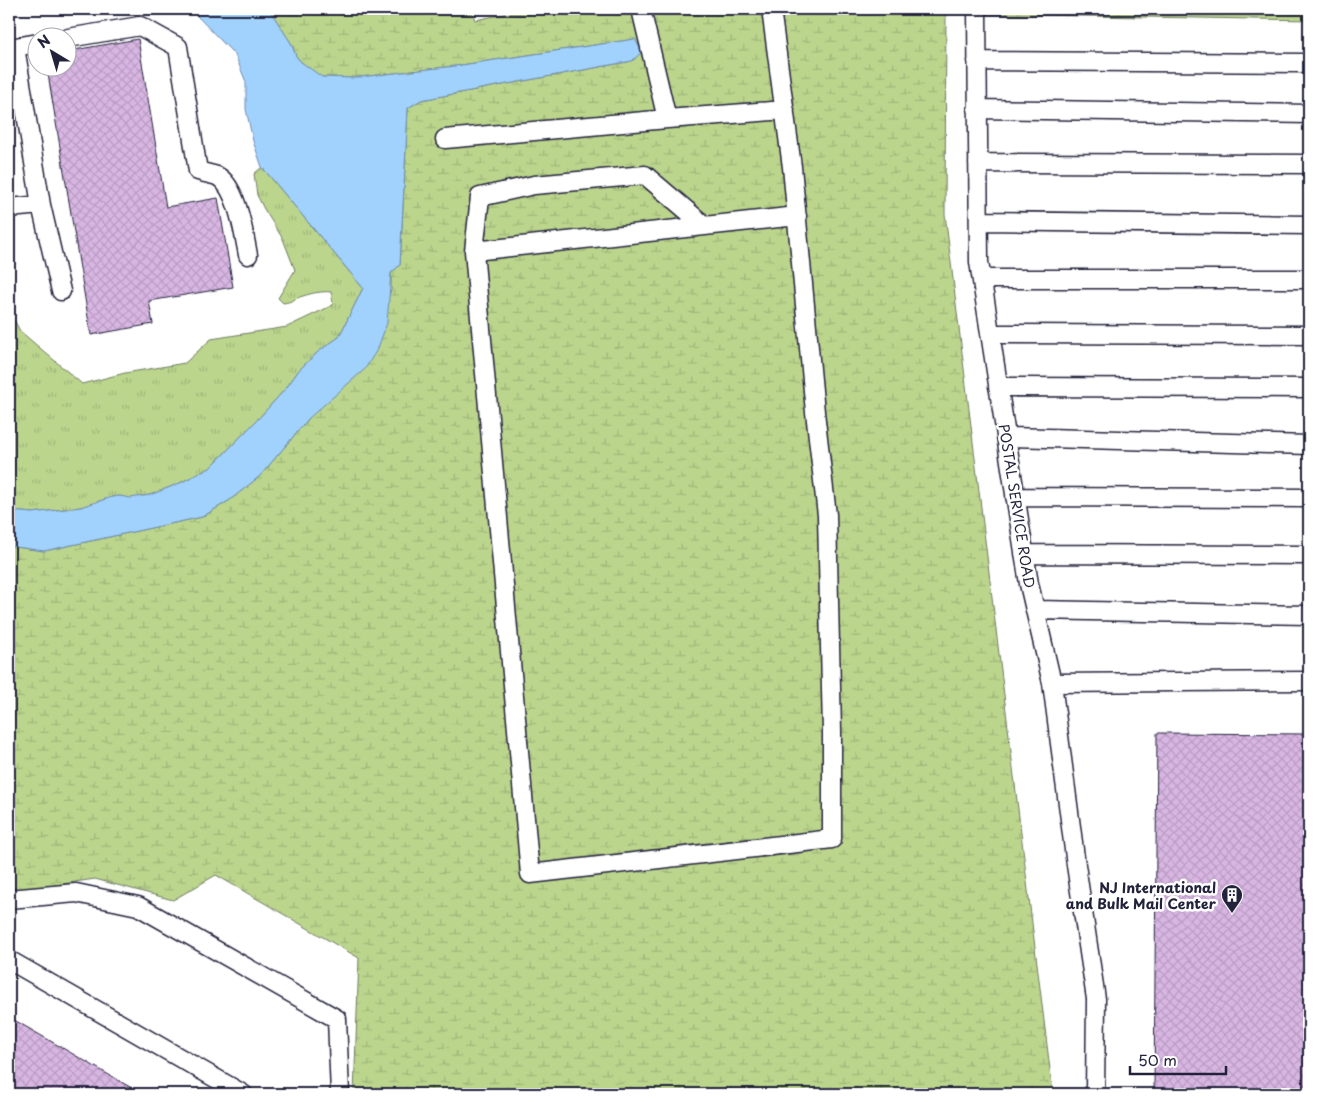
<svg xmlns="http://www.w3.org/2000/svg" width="1318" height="1103" font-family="'Playpen Sans',sans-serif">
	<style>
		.grass { fill: url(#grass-tufts); stroke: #6e7c64 }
		.wetland { fill: url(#wetland-marsh); stroke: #6e7c64 }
		.water { fill: #a1d2fd; stroke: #6e8caf }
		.building { fill: url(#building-cross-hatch); stroke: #22223b }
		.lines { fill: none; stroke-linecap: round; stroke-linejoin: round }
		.minor-casing { stroke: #22223b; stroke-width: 21 }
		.minor { stroke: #fff; stroke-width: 18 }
		.labels { text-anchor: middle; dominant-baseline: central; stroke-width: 5; stroke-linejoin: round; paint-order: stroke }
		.street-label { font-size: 14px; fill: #22223b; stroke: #fff }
		.poi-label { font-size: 14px; font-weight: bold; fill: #22223b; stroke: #fff; text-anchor: end }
	</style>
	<defs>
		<pattern id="grass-tufts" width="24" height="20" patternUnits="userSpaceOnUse" patternTransform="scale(1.25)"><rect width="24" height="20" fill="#bbd58c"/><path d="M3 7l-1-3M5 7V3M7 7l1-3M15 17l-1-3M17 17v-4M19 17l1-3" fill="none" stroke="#a0b77a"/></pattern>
		<pattern id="wetland-marsh" width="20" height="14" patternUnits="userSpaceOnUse" patternTransform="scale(1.25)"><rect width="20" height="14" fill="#bbd58c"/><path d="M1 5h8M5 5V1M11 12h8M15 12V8" fill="none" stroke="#a0b77a"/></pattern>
		<pattern id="building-cross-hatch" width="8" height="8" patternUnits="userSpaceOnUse" patternTransform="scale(1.25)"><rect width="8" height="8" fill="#d8b6e2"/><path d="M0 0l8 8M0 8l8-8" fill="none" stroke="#b99cc3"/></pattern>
	</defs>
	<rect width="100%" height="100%" fill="#fff"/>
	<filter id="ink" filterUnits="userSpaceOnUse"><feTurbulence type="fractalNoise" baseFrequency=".02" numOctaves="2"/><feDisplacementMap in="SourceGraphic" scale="10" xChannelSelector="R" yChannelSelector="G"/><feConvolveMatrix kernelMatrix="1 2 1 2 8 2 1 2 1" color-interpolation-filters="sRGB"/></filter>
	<g filter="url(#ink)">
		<path class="grass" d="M262,167L363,288L339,337L319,351L299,370L287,387L260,417L210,468L178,484L150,495L130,499L120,496L112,497L81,507L33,513L9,511V310L20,331L82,384L125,373L185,363L211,339L287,327L333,305L331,292C322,291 312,293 303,296C295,298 293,302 283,303L278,298L295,270L283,239L264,209L257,195L254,174Z"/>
		<path class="wetland" d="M269,9H471L475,20L530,9H624L636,19L660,9H946L945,214L1053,1094H354L359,958L216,875L173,900L95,879L9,892V546L44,551L202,517L230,500L260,476L309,418L391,291V273L400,265L408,108L421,100L632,61L641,52L635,39L455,66L352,78L321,77L301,62L296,56L291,43Z
			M984,9H1309V20L977,14Z"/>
		<path class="water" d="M192,9H269L291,43L296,56L301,62L322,77L352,78L455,66L635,39L642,52L632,61L421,100L408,108L400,265L391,273L387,323L378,348L365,369L309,418L260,476L230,500L202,517L44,551L9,546V511L33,513L81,507L112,497L120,496L130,498L150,495L178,484L210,468L260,417L287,387L299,370L319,351L339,337L363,288L262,167L253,141L246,109V82L235,55L198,17Z"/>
		<path class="building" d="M138,39L166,207L218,198L233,287L149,301L153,324L91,335L47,68H68V51Z
			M1157,733L1309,734V1094H1154Z
			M9,1017L142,1094H9Z"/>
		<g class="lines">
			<g class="minor-casing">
				<path id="minor" d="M641,9L667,119
					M771,9L792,167L815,412L827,515L832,732V839L530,874L474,251L797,216
					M977,9L979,262L1029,584L1052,683L1076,865L1096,999L1095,1094
					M68,38L140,26L178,47L198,171C204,173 211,174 217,176C237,186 244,234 248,255
					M15,47L38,43
					M9,48L15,47L41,205L9,208
					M977,61L1309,63
					M977,109L1309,114
					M445,139L667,119L785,110
					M978,163L1309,164
					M41,205L61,291
					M979,221L1309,225
					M474,251L480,197L534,185L645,175L705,226
					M982,279H1309
					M990,334L1309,335
					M998,387L1309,388
					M1006,437L1309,445
					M1015,497L1309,498
					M1024,554L1309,555
					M1035,610L1309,615
					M1052,683L1309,681
					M9,899L76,893L138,906L337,1019L340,1094
					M9,960L243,1094"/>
			</g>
			<use href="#minor" class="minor"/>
		</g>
	</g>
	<defs>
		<g id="building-pin" transform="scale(1.125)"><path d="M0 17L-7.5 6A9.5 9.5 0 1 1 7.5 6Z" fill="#22223b" stroke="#fff"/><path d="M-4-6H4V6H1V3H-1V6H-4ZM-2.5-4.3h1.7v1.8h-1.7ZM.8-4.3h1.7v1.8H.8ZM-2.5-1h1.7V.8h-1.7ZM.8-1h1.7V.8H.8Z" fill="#fff"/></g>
	</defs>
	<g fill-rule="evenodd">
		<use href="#building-pin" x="1232" y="895"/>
	</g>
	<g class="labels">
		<g class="street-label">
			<text transform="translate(1017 506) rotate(81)">POSTAL SERVICE ROAD</text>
		</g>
		<g class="poi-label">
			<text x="1216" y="887">NJ International<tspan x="1216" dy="16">and Bulk Mail Center</tspan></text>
		</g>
	</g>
	<rect width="1318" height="1103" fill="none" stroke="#fff" stroke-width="30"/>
	<rect x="15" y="15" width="1288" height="1073" fill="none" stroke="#22223b" stroke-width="2" filter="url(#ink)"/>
	<g transform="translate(52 52) rotate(322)"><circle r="24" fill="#ffffff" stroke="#a7a7b1"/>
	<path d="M0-4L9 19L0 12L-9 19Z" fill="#22223b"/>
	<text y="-8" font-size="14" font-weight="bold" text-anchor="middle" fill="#22223b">N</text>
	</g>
	<path d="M1130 1066v8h96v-8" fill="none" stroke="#22223b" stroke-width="2.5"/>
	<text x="1138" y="1066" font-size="15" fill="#22223b" stroke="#ffffff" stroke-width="4" paint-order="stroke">50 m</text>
</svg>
